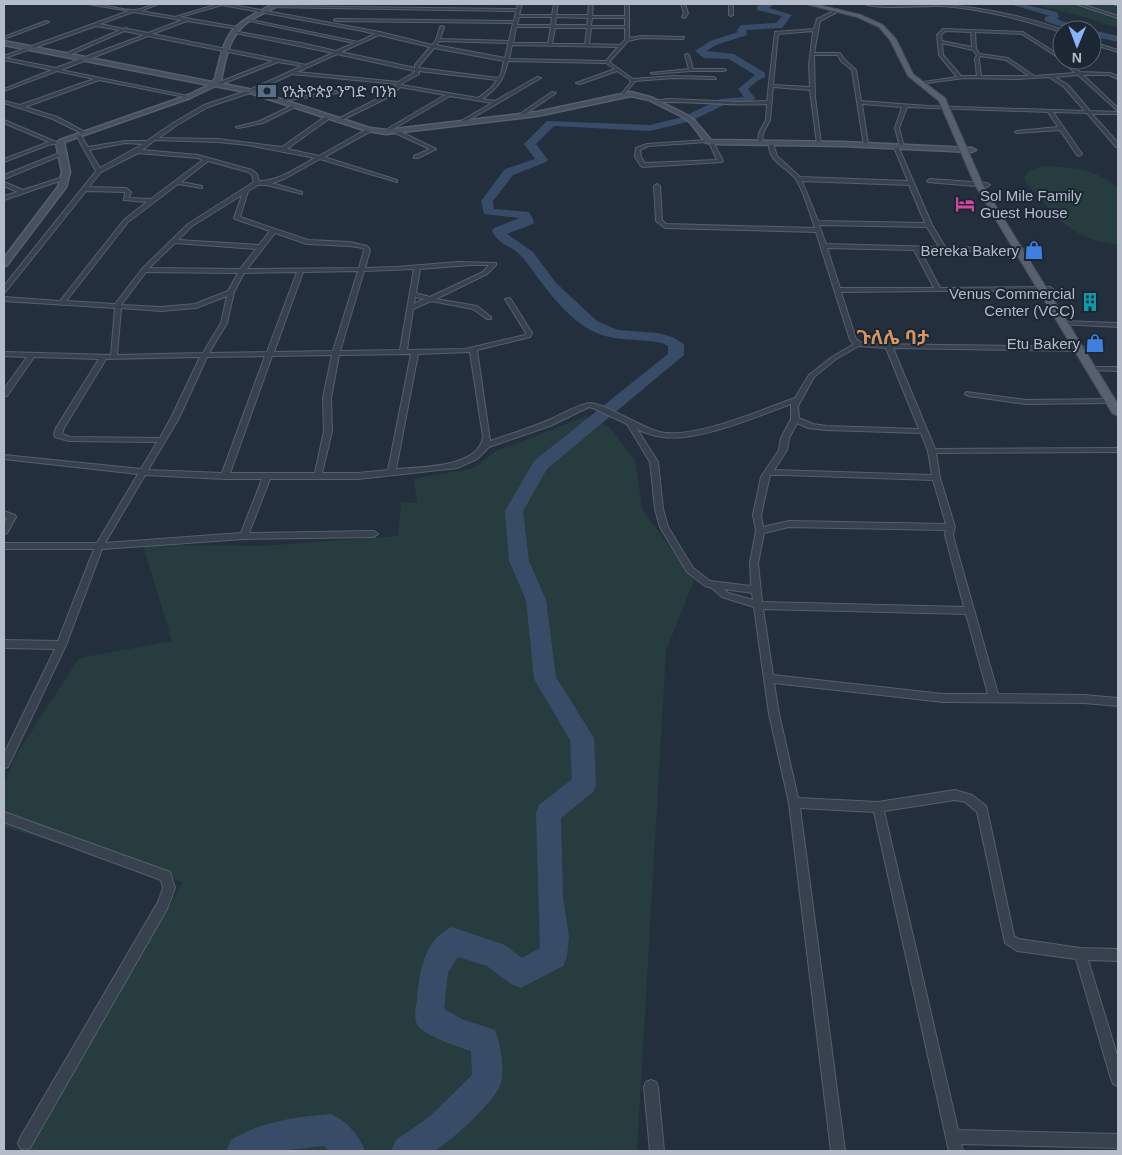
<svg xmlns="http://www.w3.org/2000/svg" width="1122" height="1155" font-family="Arial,'Noto Sans Ethiopic',sans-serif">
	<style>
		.green { fill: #263c3f }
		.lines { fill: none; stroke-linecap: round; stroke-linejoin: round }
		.river { fill: #394c67; fill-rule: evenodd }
		.street-casing { stroke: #565f6c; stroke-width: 2 }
		.secondary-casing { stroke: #565f6c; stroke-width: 3 }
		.primary-casing { stroke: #414a57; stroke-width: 2 }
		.street { fill: #38414e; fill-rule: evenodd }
		.secondary { fill: #465061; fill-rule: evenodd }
		.primary { fill: #56606e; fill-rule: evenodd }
		.labels { text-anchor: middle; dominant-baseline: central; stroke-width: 4; stroke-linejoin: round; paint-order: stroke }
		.far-poi-label { font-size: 15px; fill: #b4bcc9; stroke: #1d2633; text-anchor: end }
		.far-district-label { font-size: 19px; font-weight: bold; fill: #d59563; stroke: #1d2633 }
	</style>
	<rect width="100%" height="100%" fill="#242f3e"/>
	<path class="green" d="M1030,4H1118V28L1081,16Z
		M1045,166C1071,167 1098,169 1118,188V245C1067,237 1059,219 1026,183L1024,177L1030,170Z
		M587,416L609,427L635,460L642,509L694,580L666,651L637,1151H28L183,882L4,827V785L16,755L79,658L172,641L143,545L261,546L398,536L401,502L417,503L414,479L474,468L496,451Z"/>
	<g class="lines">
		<path class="river" d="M763,4H774L769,8L792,15L782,28L746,30L747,35L716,45L706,51L734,54L765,73V77L757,81L748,89L755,98L754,100L734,105L726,104L691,121L650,131L554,126L536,144L548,160L546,162L513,175L493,201L494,209L529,212L534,221L533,224L507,234L533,252L556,283L597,321L618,330L658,333L672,337L684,344V355L547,469L523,511L529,561L546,600L556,677L594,738L596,784L593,792L561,818L563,897L569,937L567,956L563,966L521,988L511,984L487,966L458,957L448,972L444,1009L462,1019L495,1030C500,1041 505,1070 501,1083C496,1101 452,1140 435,1151H391L396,1140L429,1117L472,1075L471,1051C458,1047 426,1036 418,1026C413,1018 416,1008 417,1000C419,973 424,939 452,927L505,945L522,958L540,948L536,813L539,805L572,779L570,740L534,679L526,600L509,561L505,511L534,461L668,354V346L662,343C644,339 626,341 609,337C571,329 545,286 523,258C514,246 499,246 492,231L494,228L520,218L484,214L481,201L505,169L535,159L524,144L547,121L650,125L683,117L720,99L744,97L738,89L755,75L729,59L704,58L695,51L710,41L738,32L737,30L741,25L776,23L782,16L757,10V6Z
			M1010,4H1023L1057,12L1059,17L1057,19L1084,30H1071L1045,21V17L1050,16Z
			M1092,30L1118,36V42L1092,36Z
			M331,1114C347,1121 359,1135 365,1151H329L324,1146L279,1151H226L231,1140C262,1121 295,1117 331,1114Z"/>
		<g class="street-casing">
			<path id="street" d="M88,4C104,3 120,11 135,10C143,10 150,4 158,4L141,11L175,17L218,4H228L380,32L432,45L436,40L440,27L442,26L444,27L440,39L509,41L513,23L336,21L334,20L336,19L514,21L516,11L268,7L270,6L517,9L518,4H522L519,15H552L554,4H558L556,15H588L589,4H593L592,16H625V4H629V38L641,36L684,37L683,39L641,38L628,41L609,62L633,79L673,76L714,77L716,79L673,78L635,81L623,96L621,95L631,82L629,79L617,71L580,84L576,83L615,69L606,63L508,61C504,79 498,88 482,99L495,101L537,77L541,78L460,125L456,124L492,103L450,96L386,133H384V131L445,95L400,87L391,96L338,122L336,121V120L387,94L397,84L292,74L253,92L208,107L177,125L159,138L218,139L282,147L326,116H330V118L287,149L319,156L367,129H371V131L324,157L397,180V182L320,159L284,179L272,183L302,192V194L267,185H258L248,191L240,217L308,240L350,242L367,246L370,250L365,268L397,267L458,262L496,263V265L487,274L436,299L477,306L491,317V319H487L473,309L431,301L413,309L407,350L465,349L525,335L526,333L505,299L510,298L532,333L530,337L477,350L490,441C508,435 527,429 544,422C555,418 580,403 590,403C606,404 637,425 656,431C689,442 761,410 795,398L809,375L832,357L854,344L850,340L816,232L665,228L656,221L654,186L657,184L660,186L662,220L666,224L815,228C810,215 804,190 795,178C785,166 767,161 769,142L773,143L777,156L800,177L908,181L894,147L898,146L932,225L945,247L1028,249V251L1026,252L920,250L940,288L1050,287L1053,289L1052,290L841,292L856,339L860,342L871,344L1089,347L1092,349L1089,351L893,348L935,449L1118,448V452L936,453L940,478L955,527L953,535L955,543L998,694L1084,695L1118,698V706L1084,703L943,702L774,683L779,714L798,798L878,802L955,790L972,795L986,806L987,809L1014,936L1019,939L1080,948L1118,949V961L1088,960L1118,1058V1086L1113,1084L1111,1079L1076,959L1017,951L1005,943L977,812L965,802L955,800L884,811L958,1130L1118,1134V1148L961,1144L963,1151H949L874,812L800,808L845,1151H831L789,803L769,714L754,607L722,597L712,588L705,586L687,572L660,527L655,509L650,462L627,424L593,408L589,407L550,426L489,447L477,459L457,468L358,479H270L249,533L374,531L378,534L374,537L244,539L102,549L66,645L8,767L4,768V754L55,649L4,648V640L58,641L94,549H4V543H97L138,474L4,459V455L141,469L157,442L69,441L55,437L54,435L56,428L99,359L34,357L7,396H4V389L27,357L4,356V352L111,355L115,308L4,301V297L60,301L124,220L147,202L124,200L125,192L86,191L6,291L4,292V286L96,171L76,135V134H80L88,147L125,141H147L173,123L204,105L249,90L302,66L278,62L219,85L217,83L273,61L148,36L61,70L188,96L190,98L99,80L25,107L57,117L85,132V134H83L53,119L4,103V101L20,105L94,79L57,71L4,91V89L52,70L4,60V56L129,11ZM222,5L363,31L375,34L358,42L247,19L245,20L354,43L336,51L301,43L233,31L231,32L333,53L306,65L152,34L187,21L238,29L237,27L180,17ZM133,12L182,20L148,33L128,29L126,28L124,29L100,24ZM519,17H552L551,25H517ZM556,17L588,18L587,25H555ZM592,18H625V26H591ZM96,26L120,30L65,54V56H67L124,31L144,35L56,68L5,58ZM516,27H551L548,43H513ZM555,28H587L585,44H552ZM591,28H625V40L620,45L589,44ZM379,35L430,47L415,65V68L341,52ZM439,41L508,43V45L505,58L436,45ZM512,45L618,47L606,61L509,59ZM434,48L504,61L501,74L498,78L419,68V66ZM337,54L415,71V72L398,82L297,72ZM419,71L497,80L491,88L478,98L401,85V84L419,74ZM155,140L218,142L248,145L315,158C298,167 279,181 259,181L257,174L252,170L198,155L142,150ZM125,143L143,144L100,168L89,150ZM138,153L198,158L203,160L151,199L129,198L131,192L126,188L89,187L101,172ZM208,161L248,172L252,175L254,182L188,224L142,269L115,304L66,301L128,222L178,184L202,188V186L181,182ZM802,181L909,185L925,223L818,221ZM242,195L234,218L235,219L270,231L259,245L178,240L192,226ZM819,225L927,227L939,247L826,244ZM275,233L307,244L350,246L363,248L364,250L359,268L247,269ZM175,243L256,249L240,269L149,268ZM827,248L914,250L934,288H840ZM470,265H489L483,272L430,297L416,293L420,269ZM414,269L400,350L340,351L364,271ZM358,271L333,351L274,352L303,272ZM146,272L238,273L228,291L195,304L161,307L121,305ZM297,272L267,352L209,353L227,323L234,292L244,273ZM227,296L221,323L203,353L117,355L121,308L161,311L196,308ZM415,297L424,299L414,304ZM859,346L886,348L919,429L826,426L813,424L799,418L798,406L814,377L836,359ZM470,352L483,437C479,468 420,467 396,469L418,354ZM411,354L388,470L358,473H322L332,431L331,398L339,355ZM332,355L323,398L324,431L315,473H230L272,356ZM265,356L222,473L148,470L179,418L207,357ZM200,357L171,418L160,438L70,437L62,434L64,428L106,359ZM791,404V419L781,438L779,450L761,477L753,515L756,531L750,563L751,586L710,581L693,568L668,527L663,509L658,462L637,429C645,433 654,436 663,437C698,442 758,416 791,404ZM797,423L808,428L826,430L921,433L928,451L932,475L774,470L787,450L789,438ZM145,475L225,479H262L241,533L105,543ZM770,475H784L933,480L946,524L789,521L763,527L761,515ZM789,527L946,530L945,535L964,607L762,602L758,563L764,533ZM724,589L752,593L753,600L728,593ZM763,609L966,614L988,694H943L773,675Z
				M681,4H685L688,13L685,18L682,17L684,13Z
				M729,4H733V15L731,16L729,15Z
				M865,4C933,0 999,7 1063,30L1062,32C1022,20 984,9 942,6C922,5 881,10 865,4Z
				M1076,4H1081L1118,16V18Z
				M1114,4H1118V5H1115Z
				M838,9L839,11L820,21L814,53H840L844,59L856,70L861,101L927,106L1085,111L1064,87L1049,77L1017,79L964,78L919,84L917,83L957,77L939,55L937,35L943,29L1023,32L1062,57V60H1066L1080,72L1110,73L1118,76V79L1109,75H1083L1118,108V111L1078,75L1055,77L1068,85L1090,111L1118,112V114H1092L1118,143V147H1116L1087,113L1053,112L1082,154L1079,156L1077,155L1060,130L1017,133L1015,132L1017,131L1058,127L1048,112L907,107L899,128L904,147L902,148L900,147L895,128L902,107L862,104L868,145L864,146L852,70L841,61L838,55H814L815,97L821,144L819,145L817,144L810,90L773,87L770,120L763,133L762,143L760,144L758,143L759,133L766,120L767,104C730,106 692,101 655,102L653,101L669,99L741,102L767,101L775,32L814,29L817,19ZM813,31L809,65L810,87L773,85L778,34ZM945,31L971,32L972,47L942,41L941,35ZM975,32L1022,34L1062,60L1075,73L1034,76L1008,58L980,54L976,49ZM942,43L973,50L977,55L975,59L977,76H961L943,55ZM980,56L1006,60L1029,76H981L979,59Z
				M46,21L49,22L4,39V37Z
				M1092,42L1118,50V52L1092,44Z
				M687,54L689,55L693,69H724L726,70L724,71H691L653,74L651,73L689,69L685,55Z
				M336,91L338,93L281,101L279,100Z
				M552,92L556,93L521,117L517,116Z
				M293,105L297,106L263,123L238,128L236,127L260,121Z
				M4,120L56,142L62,143L48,145L4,162V159L49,142L4,123Z
				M395,131H399L436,149L418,158H414V156L430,149L395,133Z
				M707,140L713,142L723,161L722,162L643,167L641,166L635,157L636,148L647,144ZM707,142H709L717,160L645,163L641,157L640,150L648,146Z
				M62,152L67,153L4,179V175Z
				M63,177L68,178L4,200V196L18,192L4,186V182L23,190Z
				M930,179L987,183L990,185L987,187L928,182L927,181Z
				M1062,321L1118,323V327L1060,324L1059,323Z
				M1092,367H1118V371L1090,370V368Z
				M966,392L1026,400L1111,399L1115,401L1111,403L1026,404L969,396L965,394Z
				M4,511L15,515L16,517L7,533L4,534V524L7,518L4,517Z
				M4,812L170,872L175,888L167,909L30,1148L25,1150L20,1148L18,1143L20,1138L158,902L163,888L161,880L4,822Z
				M651,1080L656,1082L658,1087L664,1151H650L644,1087L646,1082Z"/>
		</g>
		<g class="secondary-casing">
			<path id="secondary" d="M273,4H280C270,11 258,15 249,21C228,36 226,57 221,80L219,83L253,90L370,128L386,130L537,112L631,92L653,98L685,114L694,120L711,140L843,142L972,148L976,150L972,152L843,146L711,144L705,142L690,122L681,116L649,100L631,96L537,116L386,134L367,131L250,93L215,86L190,98L64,142L70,172L66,187L7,265L4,266V258L58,187L62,172L56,143L60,140L186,96L209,85L4,45V41L212,82L215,79C227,29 228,28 273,4Z"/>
		</g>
		<g class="primary-casing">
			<path id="primary" d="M806,4H815L861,15L883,25L896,39L913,74L945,98L983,185L1118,404V416L1112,413L975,185L939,101L908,76L890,40L879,27L857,17Z"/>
		</g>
		<use href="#street" class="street"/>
		<use href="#secondary" class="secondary"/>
		<use href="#primary" class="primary"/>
	</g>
	<defs>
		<g id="bank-bare" transform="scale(1.5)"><path d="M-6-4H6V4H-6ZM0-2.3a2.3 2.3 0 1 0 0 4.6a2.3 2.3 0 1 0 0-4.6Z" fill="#5c6f8a" stroke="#1d2633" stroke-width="2.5" paint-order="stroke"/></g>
		<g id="hotel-bare" transform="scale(1.5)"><path d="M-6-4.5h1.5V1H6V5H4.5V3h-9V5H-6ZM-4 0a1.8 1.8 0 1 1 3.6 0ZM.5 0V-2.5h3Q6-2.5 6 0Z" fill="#d1479c" stroke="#1d2633" stroke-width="2.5" paint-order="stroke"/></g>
		<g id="shop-bare" transform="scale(1.5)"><path d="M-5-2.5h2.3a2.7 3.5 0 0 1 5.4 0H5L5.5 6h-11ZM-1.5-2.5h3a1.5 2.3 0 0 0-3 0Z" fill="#3f7fe0" stroke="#1d2633" stroke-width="2.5" paint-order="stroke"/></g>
		<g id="building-bare" transform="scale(1.5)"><path d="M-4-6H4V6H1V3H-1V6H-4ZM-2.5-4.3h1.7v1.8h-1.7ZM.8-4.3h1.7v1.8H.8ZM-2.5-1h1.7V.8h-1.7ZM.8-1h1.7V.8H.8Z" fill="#0f9aa8" stroke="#1d2633" stroke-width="2.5" paint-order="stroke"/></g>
	</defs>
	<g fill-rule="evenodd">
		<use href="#bank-bare" x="267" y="91"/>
		<use href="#hotel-bare" x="965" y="204"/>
		<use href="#shop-bare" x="1034" y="250"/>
		<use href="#building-bare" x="1090" y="302"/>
		<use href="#shop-bare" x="1095" y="343"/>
	</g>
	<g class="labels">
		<g class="far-poi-label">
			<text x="282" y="91" text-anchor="start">የኢትዮጵያ ንግድ ባንክ</text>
			<text x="980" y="195" text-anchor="start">Sol Mile Family<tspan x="980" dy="17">Guest House</tspan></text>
			<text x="1019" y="250">Bereka Bakery</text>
			<text x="1075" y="293">Venus Commercial<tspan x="1075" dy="17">Center (VCC)</tspan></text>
			<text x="1080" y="343">Etu Bakery</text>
		</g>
		<g class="far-district-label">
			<text x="893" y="337">ጉለሌ ባታ</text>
		</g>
	</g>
	<rect width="1122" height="1155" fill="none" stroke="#b4bcc9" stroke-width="10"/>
	<g transform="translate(1077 45) rotate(181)"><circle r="24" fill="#1d2633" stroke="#59626f"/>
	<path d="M0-4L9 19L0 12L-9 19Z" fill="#8ab4f8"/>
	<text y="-8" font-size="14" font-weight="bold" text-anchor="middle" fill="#b4bcc9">N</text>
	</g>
</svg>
